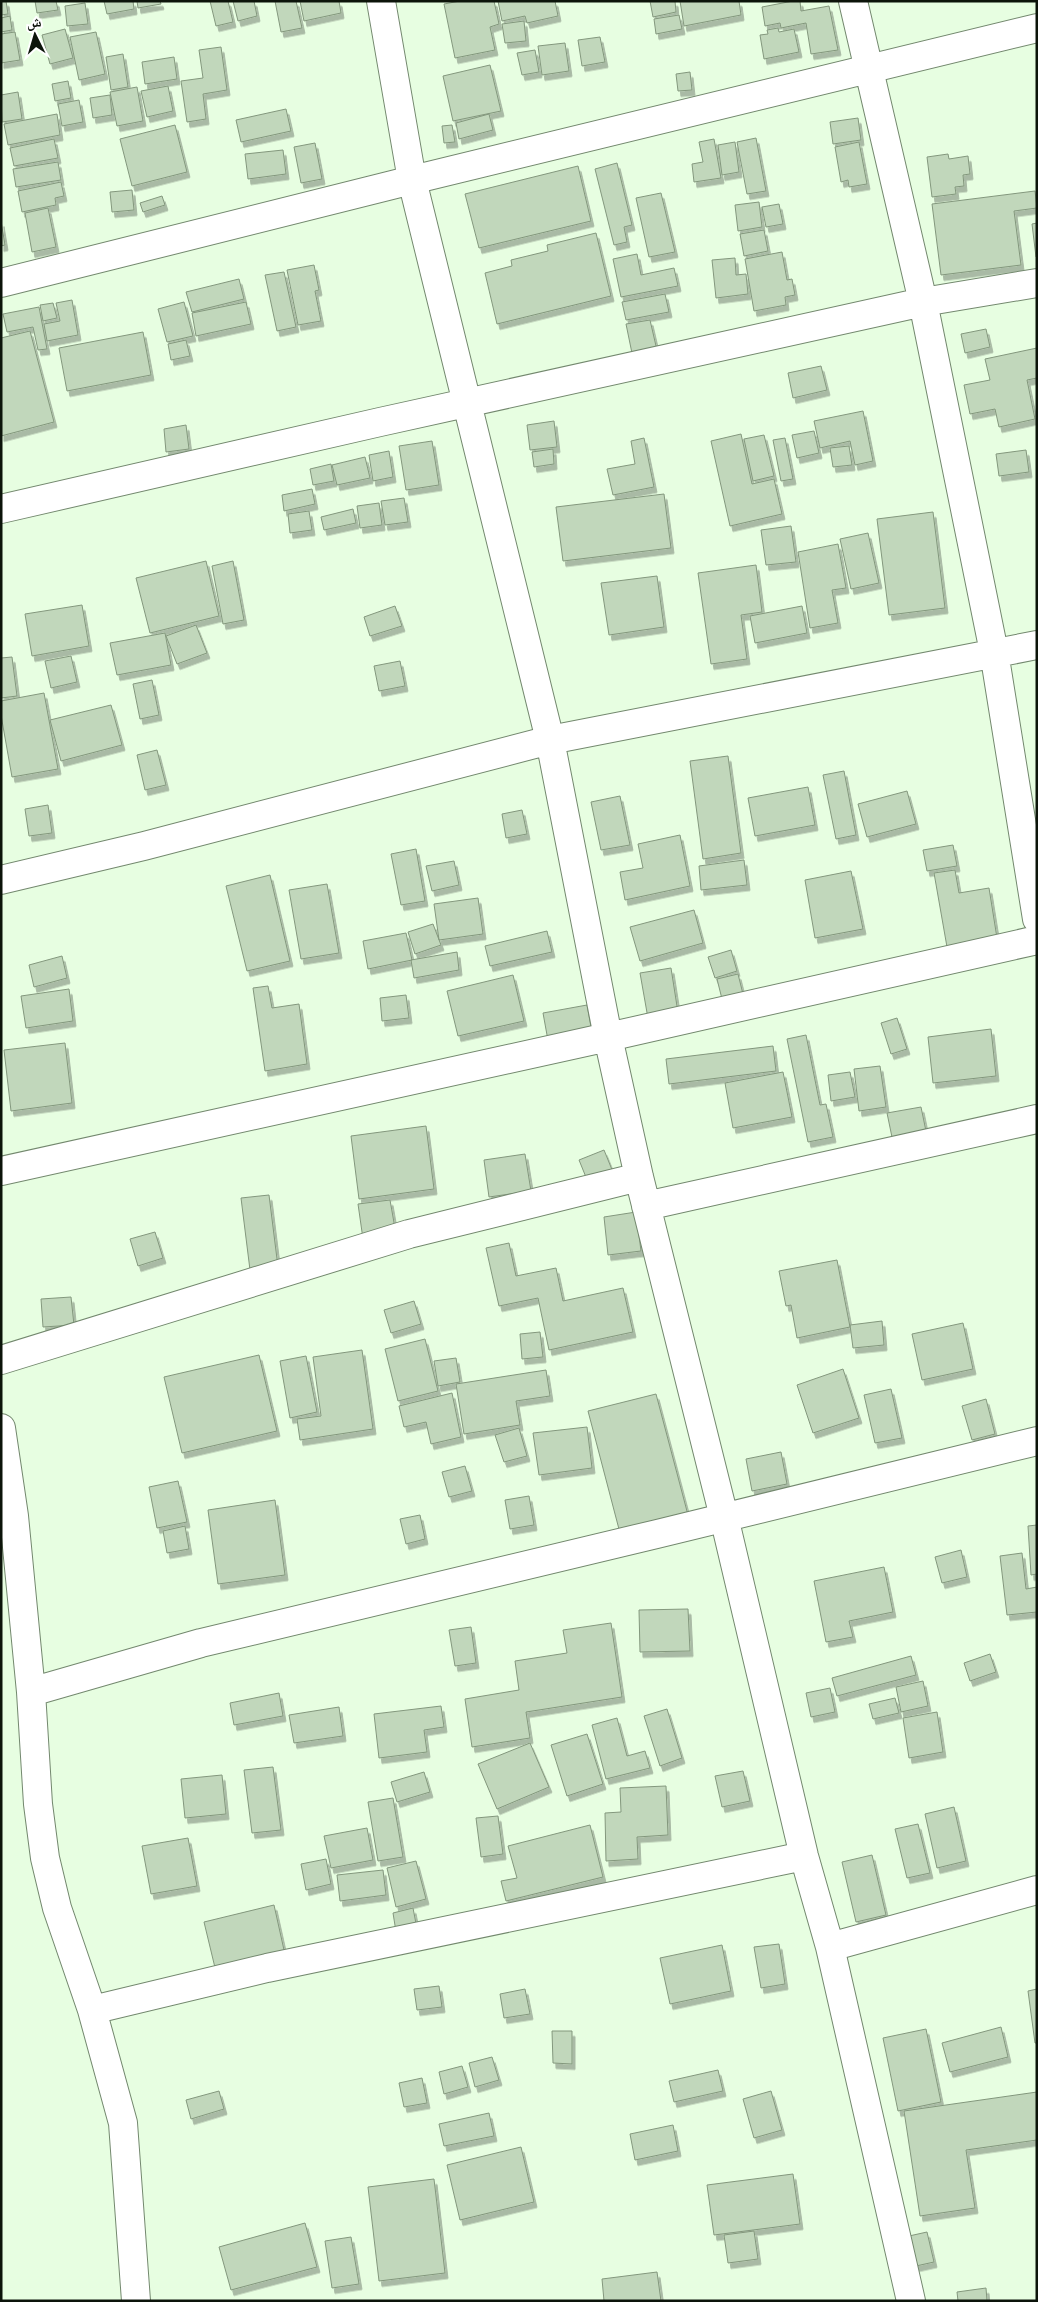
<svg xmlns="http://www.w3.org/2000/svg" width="1038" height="2302" font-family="'Varela Round','Noto Naskh Arabic',sans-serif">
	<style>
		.building { fill: #c1d7bb; stroke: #83977d; filter: url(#shadow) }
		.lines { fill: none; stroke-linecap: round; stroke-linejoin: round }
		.minor-casing { stroke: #73886e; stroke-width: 30 }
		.minor { stroke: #fff; stroke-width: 28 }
	</style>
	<defs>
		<filter id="shadow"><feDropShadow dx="3" dy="5.5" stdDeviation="0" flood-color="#0004"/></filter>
	</defs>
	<rect width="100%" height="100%" fill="#e7fee1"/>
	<path class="building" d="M1,1H6L8,14L1,15Z
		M35,1H56L58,10L37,13Z
		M104,1H133L134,9L107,14Z
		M137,1H160L161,4L138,8Z
		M210,1H228L233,22L216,26Z
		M233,1H254L257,16L238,21Z
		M275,1H296L302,28L281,32Z
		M300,1H339L341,13L304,21Z
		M460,1H494L499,24L490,27L495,50L455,58L444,4Z
		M498,1H555L558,16L527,23L525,16L502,21Z
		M650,1H675L676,12L653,17Z
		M680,1H739L741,15L684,26Z
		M793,1H800L801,11L829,6L838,50L811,54L806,23L781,28L780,23L765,26L762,7Z
		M85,3L88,24L67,26L65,6Z
		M679,15L682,29L656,34L654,19Z
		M10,16L12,30L1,32V18Z
		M524,21L526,41L505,43L502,24Z
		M778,28L779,32L794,29L799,52L764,59L760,35L768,34L767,30Z
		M65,29L73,58L50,64L42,35Z
		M15,32L20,60L1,63V34Z
		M96,32L105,74L79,80L70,37Z
		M600,37L605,62L582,66L578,40Z
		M565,43L569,71L542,75L538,46Z
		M221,47L227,90L203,94L206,119L187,122L181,81L203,78L199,50Z
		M535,50L539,72L522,75L517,53Z
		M123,54L128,87L111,90L106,57Z
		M174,57L177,79L145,84L142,62Z
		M490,65L501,111L453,121L443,76Z
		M690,72L692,90L678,91L676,74Z
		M68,81L71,98L55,101L52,84Z
		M168,86L173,111L147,117L141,91Z
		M137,87L143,121L117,126L110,92Z
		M18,92L22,119L2,122L1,95Z
		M110,95L112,115L93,118L90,98Z
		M79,100L83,122L62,126L58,104Z
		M286,109L291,131L241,142L236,120Z
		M57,114L60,135L8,145L4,124Z
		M489,114L493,130L459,139L456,123Z
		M858,118L861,140L833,144L830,122Z
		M175,125L187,172L132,186L120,139Z
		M452,125L455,142L444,143L442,126Z
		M756,138L766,191L747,194L737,142Z
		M54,139L58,158L14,166L10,148Z
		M714,139L721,178L694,182L692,164L703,162L699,142Z
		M735,142L739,172L722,175L718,145Z
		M859,142L867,184L849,187L848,180L841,182L835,147Z
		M315,143L322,179L301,183L294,147Z
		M283,150L286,174L248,179L245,154Z
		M948,154L949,159L968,156L970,174L963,175L964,186L955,187L956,194L932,197L927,157Z
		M58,162L61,180L16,187L13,169Z
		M617,163L632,225L624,227L627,242L614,245L595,169Z
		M578,166L591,221L479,248L465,194Z
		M61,182L64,196L55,198L56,205L22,212L18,191Z
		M132,190L134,210L112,212L110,192Z
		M1035,191L1037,208L1014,211L1021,265L941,275L932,204Z
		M661,193L675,252L649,257L636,198Z
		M162,196L165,205L143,212L140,203Z
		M759,202L762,227L738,231L735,205Z
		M779,204L783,224L766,227L762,207Z
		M48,208L56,247L32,252L25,213Z
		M1,221L5,245L1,246Z
		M1037,223V257H1036L1032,224Z
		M764,230L768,251L744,256L740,234Z
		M596,233L611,296L497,324L485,273L512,266L511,260L548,251L547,245Z
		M782,252L787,280L792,279L795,295L785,297L786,305L754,311L745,259Z
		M637,254L641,275L674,268L678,286L621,297L613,259Z
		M735,258L736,275L746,274L748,294L716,298L712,260Z
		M314,265L319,290L315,291L321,321L298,325L287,270Z
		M284,272L296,327L277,331L265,275Z
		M239,279L244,299L192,312L186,292Z
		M665,294L669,312L626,320L622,302Z
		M72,300L78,335L47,341L44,324L60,321L56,303Z
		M184,302L193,336L167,342L158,309Z
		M246,302L251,324L196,336L192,313Z
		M53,303L57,318L43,321L40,305Z
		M39,307L47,349L38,350L33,327L7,332L3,314Z
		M650,320L659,359L634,363L626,324Z
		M986,329L990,347L965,353L961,334Z
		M30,331L54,422L1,436V338Z
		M143,332L151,375L67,391L59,348Z
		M186,340L190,356L171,360L168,344Z
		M1037,348V378L1027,380L1035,419L999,427L995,409L970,414L964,385L990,380L985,359Z
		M821,366L827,390L793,398L788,373Z
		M863,411L873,461L855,465L850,441L820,448L814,421Z
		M554,421L557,447L530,450L527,425Z
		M186,425L189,449L166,452L164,429Z
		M814,431L819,453L797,458L792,435Z
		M741,434L752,484L774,479L782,514L730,526L711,441Z
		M764,435L774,476L753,481L744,439Z
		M644,438L654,487L613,495L607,469L635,464L631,441Z
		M785,438L793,479L781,481L773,440Z
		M432,441L439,485L406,490L399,446Z
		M849,446L852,465L833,467L830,448Z
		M553,449L554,464L534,467L532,452Z
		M1026,450L1029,472L999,476L996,454Z
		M389,451L393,477L373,481L369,455Z
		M365,457L370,478L337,485L332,465Z
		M331,464L334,481L313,485L310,469Z
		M312,489L315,504L284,511L282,495Z
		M664,494L671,548L563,561L556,507Z
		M404,498L408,522L385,525L381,501Z
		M379,503L382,525L360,528L357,506Z
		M353,509L356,523L324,530L321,517Z
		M309,511L312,530L290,533L288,514Z
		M933,512L945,608L889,615L877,519Z
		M791,526L796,562L766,565L761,530Z
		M868,533L879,583L851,589L840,539Z
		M838,544L846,588L832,590L838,623L810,628L798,552Z
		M206,561L219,616L150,633L136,578Z
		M233,561L244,620L223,624L212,566Z
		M756,565L762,612L741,615L747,659L711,664L698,573Z
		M657,576L664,627L609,635L601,583Z
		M82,605L89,646L32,656L25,614Z
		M395,606L402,626L370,636L364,617Z
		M802,606L807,633L755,643L750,616Z
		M196,625L207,653L177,664L166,636Z
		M165,633L171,665L117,675L110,643Z
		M71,656L77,682L51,688L45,661Z
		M12,657L17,696L1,698V658Z
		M400,661L405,686L379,691L374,666Z
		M152,680L159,715L140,719L133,684Z
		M44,693L58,769L12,777L1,715V701Z
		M111,705L122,745L61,761L50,720Z
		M157,750L166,785L145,790L137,755Z
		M728,756L741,853L703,859L690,761Z
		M844,771L856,835L836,839L823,775Z
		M808,787L815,825L755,836L748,798Z
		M907,791L916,824L867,837L858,804Z
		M620,796L630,845L601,850L591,802Z
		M48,805L52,833L29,836L25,809Z
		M522,810L527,834L506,838L502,814Z
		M680,835L690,886L625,900L620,872L643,868L638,844Z
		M953,845L957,866L927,871L923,850Z
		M416,849L425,901L401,905L391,854Z
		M744,860L747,885L701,890L699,866Z
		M454,861L459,885L432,891L426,866Z
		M955,870L959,893L989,888L997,938L947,947L934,873Z
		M851,871L863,929L815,938L805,880Z
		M270,875L290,961L247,971L226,886Z
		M327,884L339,953L301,959L289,890Z
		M478,898L483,934L439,940L434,904Z
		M694,910L703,943L640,961L630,927Z
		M433,924L441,945L415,954L408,932Z
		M547,931L552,952L490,966L485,946Z
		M406,933L412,960L368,969L363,941Z
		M731,950L737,971L715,978L708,957Z
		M457,952L459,970L414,978L411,960Z
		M62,956L67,978L34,987L29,965Z
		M671,968L679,1019L649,1024L640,973Z
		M738,974L743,994L722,999L717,979Z
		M513,975L524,1021L458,1036L447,991Z
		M268,986L272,1008L299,1004L307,1064L265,1071L253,988Z
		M69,989L73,1021L26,1028L21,996Z
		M406,995L409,1018L382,1021L380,998Z
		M587,1005L593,1038L549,1046L543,1013Z
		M897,1018L907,1049L891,1054L881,1023Z
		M991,1029L996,1076L933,1083L928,1037Z
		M806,1035L820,1105L826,1104L833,1137L808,1142L787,1039Z
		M65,1043L72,1103L11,1111L4,1050Z
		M773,1046L776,1071L669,1084L666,1059Z
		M880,1066L886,1107L859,1111L854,1069Z
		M783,1072L792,1117L733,1128L725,1083Z
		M850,1072L855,1097L831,1101L828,1075Z
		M921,1107L927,1136L893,1142L887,1113Z
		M426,1126L434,1189L359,1199L351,1136Z
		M604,1150L617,1182L592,1192L579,1160Z
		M525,1154L531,1191L489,1197L484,1160Z
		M269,1195L278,1267L250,1270L241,1198Z
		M390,1200L396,1234L363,1239L358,1204Z
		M636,1212L641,1251L608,1255L604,1217Z
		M155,1232L163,1258L138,1266L130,1239Z
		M509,1243L516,1276L556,1268L563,1301L623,1288L633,1332L549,1350L538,1298L499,1306L486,1248Z
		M837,1260L850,1327L797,1338L791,1305L786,1306L779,1271Z
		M71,1297L74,1325L43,1327L41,1299Z
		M414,1301L421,1324L391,1333L384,1310Z
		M882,1321L884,1345L853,1348L850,1325Z
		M963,1323L973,1369L922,1380L912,1334Z
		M540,1332L543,1357L522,1359L520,1334Z
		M425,1339L438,1391L398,1401L385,1349Z
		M362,1350L373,1429L300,1440L297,1419L321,1416L313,1357Z
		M259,1355L277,1431L182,1453L164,1377Z
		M306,1356L317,1412L290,1418L280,1361Z
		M456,1358L460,1382L438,1386L434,1361Z
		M843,1369L859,1418L813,1433L797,1385Z
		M546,1370L550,1396L516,1401L520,1425L464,1434L456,1384Z
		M891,1389L902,1438L875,1443L864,1395Z
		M452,1393L461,1437L431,1444L426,1422L404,1427L399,1406Z
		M656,1394L688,1515L620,1533L588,1411Z
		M986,1399L995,1434L972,1440L962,1406Z
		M587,1427L592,1468L539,1475L533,1433Z
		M519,1428L527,1456L504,1462L495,1435Z
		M781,1452L787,1484L752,1491L746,1459Z
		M465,1466L472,1491L449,1497L442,1472Z
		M178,1481L187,1522L157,1528L149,1487Z
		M529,1496L534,1525L510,1529L505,1500Z
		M275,1500L285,1575L218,1584L208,1510Z
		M420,1515L425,1539L406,1544L400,1519Z
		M1037,1525V1574L1031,1575L1028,1526Z
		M185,1526L189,1549L167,1553L163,1531Z
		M961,1550L967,1577L942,1583L935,1557Z
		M1022,1553L1026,1589L1037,1587V1612L1007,1615L1000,1556Z
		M884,1567L893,1612L849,1621L853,1637L826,1642L814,1581Z
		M688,1609L690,1651L640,1652L639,1610Z
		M611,1623L622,1697L526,1712L530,1738L472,1747L465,1699L519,1690L515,1661L567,1653L563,1630Z
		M471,1627L476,1663L455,1666L449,1630Z
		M990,1654L996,1672L970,1681L964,1663Z
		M911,1656L916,1675L837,1696L832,1678Z
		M923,1681L928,1706L901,1712L896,1687Z
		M830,1688L835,1712L811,1717L806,1693Z
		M279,1693L283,1716L234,1725L230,1703Z
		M895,1698L899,1713L873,1719L869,1704Z
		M441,1706L444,1727L424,1730L427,1752L379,1758L374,1714Z
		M339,1707L343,1736L294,1743L289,1715Z
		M667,1709L682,1758L660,1766L644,1716Z
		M937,1712L943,1752L909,1758L903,1718Z
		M617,1718L627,1756L645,1751L650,1768L606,1779L592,1725Z
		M587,1734L603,1784L567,1796L551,1745Z
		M530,1743L549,1787L497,1809L478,1764Z
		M273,1767L281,1830L252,1833L244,1770Z
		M743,1771L750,1801L722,1807L715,1776Z
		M424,1772L430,1792L397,1802L391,1782Z
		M222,1775L226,1814L185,1818L181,1779Z
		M666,1786L668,1835L637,1837L638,1859L606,1861L605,1813L621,1812L620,1788Z
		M393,1798L403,1857L378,1861L368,1802Z
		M954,1807L966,1861L937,1868L925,1814Z
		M498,1816L503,1854L481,1857L476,1818Z
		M918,1824L930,1873L907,1878L895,1829Z
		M590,1825L603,1877L506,1901L501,1881L517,1878L508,1846Z
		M367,1828L373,1860L331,1868L324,1836Z
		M188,1838L197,1886L151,1894L142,1846Z
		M872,1855L886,1915L856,1922L842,1862Z
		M326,1859L331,1884L306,1890L301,1864Z
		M416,1861L426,1899L396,1907L387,1868Z
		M383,1870L386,1895L340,1901L337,1875Z
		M274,1905L286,1959L217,1976L204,1922Z
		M413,1908L418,1934L397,1938L393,1913Z
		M779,1944L785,1984L761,1988L754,1947Z
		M722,1945L731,1991L670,2004L660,1958Z
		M439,1986L442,2007L417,2010L414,1989Z
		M525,1989L530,2014L504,2018L500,1994Z
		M1037,1989V2043H1035L1028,1991Z
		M1001,2027L1008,2057L950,2072L942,2043Z
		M926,2029L941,2102L898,2111L883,2038Z
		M552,2031H572V2064L553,2063Z
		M492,2057L499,2080L475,2087L469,2063Z
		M462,2066L468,2087L444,2094L439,2072Z
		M718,2070L723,2091L674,2102L669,2081Z
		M422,2078L427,2103L404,2107L399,2083Z
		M219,2091L224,2109L191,2119L186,2100Z
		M771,2091L782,2130L754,2138L743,2099Z
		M1037,2092V2140L966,2150L975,2208L920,2216L904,2111Z
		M489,2113L494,2136L444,2146L439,2124Z
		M673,2125L678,2151L635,2160L630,2134Z
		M521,2147L534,2202L460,2220L447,2165Z
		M793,2174L800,2224L714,2235L707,2185Z
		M434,2179L445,2273L379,2281L368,2187Z
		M305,2223L317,2267L231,2290L219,2247Z
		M754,2231L758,2259L728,2263L724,2235Z
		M927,2232L934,2262L916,2266L909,2236Z
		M351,2237L359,2284L332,2288L325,2241Z
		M657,2272L661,2301H604L602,2279Z
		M986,2288L987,2301H958L957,2292Z"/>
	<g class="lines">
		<g class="minor-casing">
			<path id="minor" d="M381,1L412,180L550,740L608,1037L639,1177L724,1517L804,1856L830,1947L911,2301
				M853,1L923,302L994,652L1037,919
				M1,283L412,180L1037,28
				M1,509L380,422L923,302L1037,283
				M1,880L144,846L550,740L1037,645
				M1,1171L608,1037L1037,940
				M646,1206L1037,1119
				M1,1360L409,1234L639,1177
				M1,1428L14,1516L31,1692L38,1804L45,1858L57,1908L92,2010L123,2123L136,2301
				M31,1692L201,1643L657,1534L1037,1441
				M830,1947L1037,1890
				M92,2010L267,1968L804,1856"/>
		</g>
		<use href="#minor" class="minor"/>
	</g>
	<rect width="1038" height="2302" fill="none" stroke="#0c140a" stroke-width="5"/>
	<g transform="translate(35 35) rotate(355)" stroke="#ffffff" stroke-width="4" paint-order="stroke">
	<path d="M0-4L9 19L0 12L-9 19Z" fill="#0c140a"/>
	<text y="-8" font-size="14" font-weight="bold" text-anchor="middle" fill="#0c140a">ش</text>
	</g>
</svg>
